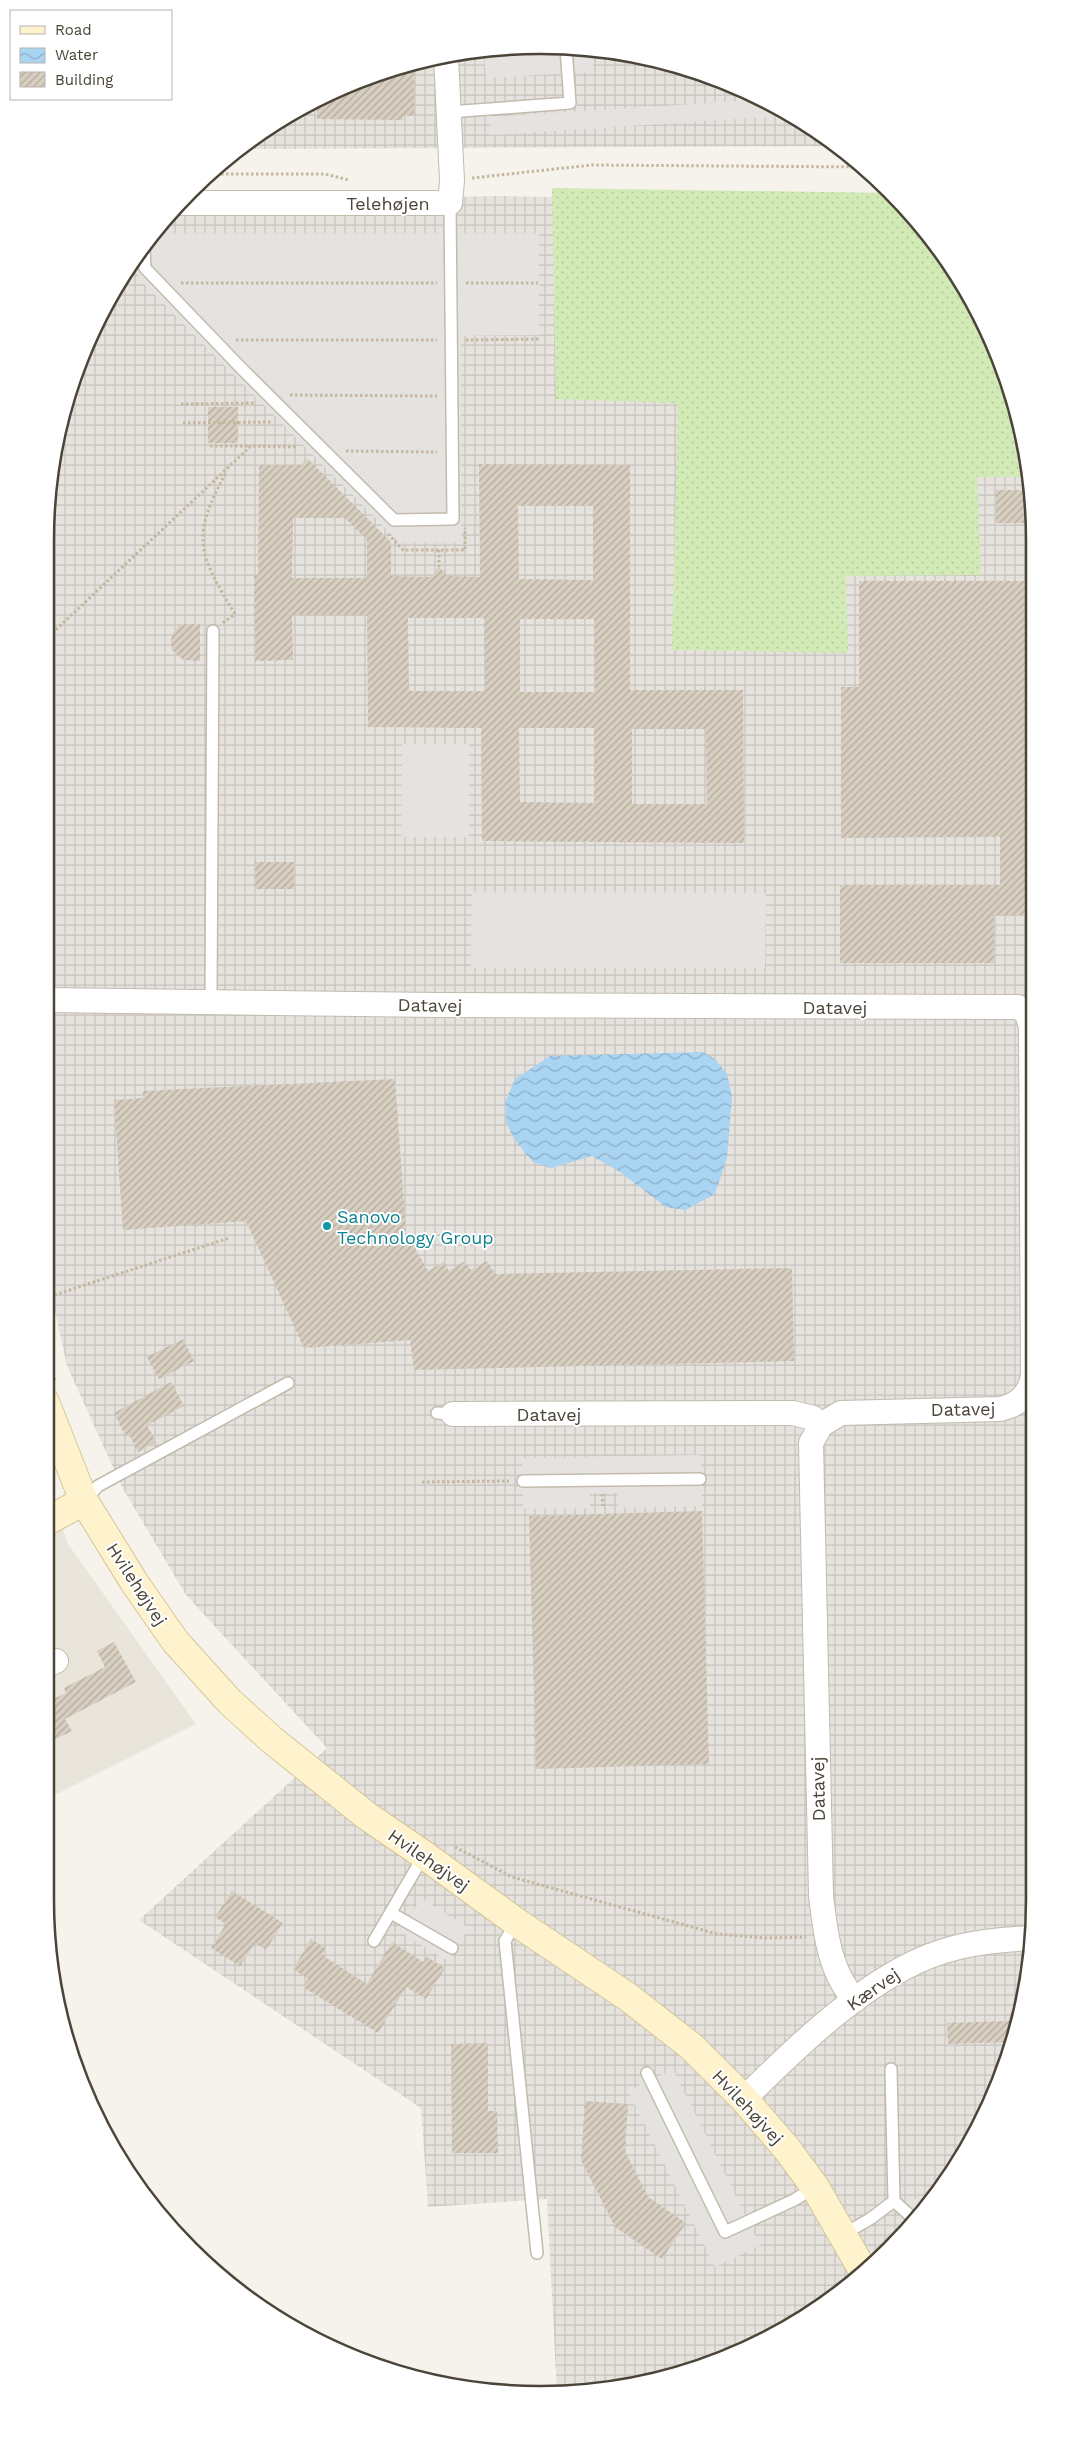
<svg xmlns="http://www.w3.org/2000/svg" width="1080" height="2440" font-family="'Work Sans',sans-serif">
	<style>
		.residential { fill: #eae5da }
		.industrial { fill: url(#industrial-grid) }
		.grass { fill: url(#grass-dots) }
		.parking { fill: #e5e3e0 }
		.water { fill: url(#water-waves) }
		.building { fill: url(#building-hatch); fill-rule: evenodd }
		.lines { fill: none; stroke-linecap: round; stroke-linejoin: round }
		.lane-casing { stroke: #c2bbae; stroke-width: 14 }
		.street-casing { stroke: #c2bbae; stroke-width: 26 }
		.secondary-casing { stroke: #d6c79b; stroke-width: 30 }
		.path { stroke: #c4b79f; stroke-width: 3; stroke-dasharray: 2.5 2.5; stroke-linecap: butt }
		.lane { stroke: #fff; stroke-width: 11 }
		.street { stroke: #fff; stroke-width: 24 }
		.secondary { stroke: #fff3cd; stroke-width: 28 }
		.culture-dot { fill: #0f9aa8; stroke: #fff; stroke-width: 2 }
		.labels { text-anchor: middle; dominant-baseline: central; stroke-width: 4; stroke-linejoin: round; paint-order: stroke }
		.street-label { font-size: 18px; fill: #4b4439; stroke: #fff }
		.culture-label { font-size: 18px; fill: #0d838f; stroke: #fff; text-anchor: start }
		.rim { fill: none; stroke: #4b4439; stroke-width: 2.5 }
	</style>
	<defs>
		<pattern id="industrial-grid" width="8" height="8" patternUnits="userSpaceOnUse" patternTransform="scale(1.25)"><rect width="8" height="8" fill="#e6e2dd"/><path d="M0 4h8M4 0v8" fill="none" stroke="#c7c3be"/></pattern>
		<pattern id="grass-dots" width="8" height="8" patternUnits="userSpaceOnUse" patternTransform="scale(1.25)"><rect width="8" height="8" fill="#d2eab5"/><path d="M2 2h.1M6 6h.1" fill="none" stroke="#b6ca9c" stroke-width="1.8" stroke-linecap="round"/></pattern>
		<pattern id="water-waves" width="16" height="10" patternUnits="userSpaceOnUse" patternTransform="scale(1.25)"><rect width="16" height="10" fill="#a9d4f2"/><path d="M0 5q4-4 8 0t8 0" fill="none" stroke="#8caec5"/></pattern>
		<pattern id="building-hatch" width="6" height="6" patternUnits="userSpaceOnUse" patternTransform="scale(1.25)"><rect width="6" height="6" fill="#d8cfc1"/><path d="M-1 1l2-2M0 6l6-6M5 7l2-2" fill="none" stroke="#b1aa9e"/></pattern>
	</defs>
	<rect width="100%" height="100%" fill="#f6f3ec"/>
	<path class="residential" d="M45,1481L68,1544L196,1724L45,1800Z"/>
	<path class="industrial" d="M508,46L605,49L699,71L815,129L838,146L237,149L321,96L412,62Z
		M496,196L900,203L933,238L997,350L1031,475L1035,1900L1026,1996L1009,2059L969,2147L912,2226L866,2272L787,2329L699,2369L636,2386L557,2393L547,2199L428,2207L421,2108L139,1920L327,1748L186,1595L123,1489L67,1366L45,1265V540L54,444L71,381L111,292L168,213L179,203Z"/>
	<path class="grass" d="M552,188L890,193L933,238L997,350L1031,475V477H977L981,575L846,576L848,653L672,650L678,403L556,399Z"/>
	<path class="parking" d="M508,46L592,49L593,72L486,78L484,50Z
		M757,100L781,112L782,116L491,135L490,117Z
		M154,233H539V335L461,336V543H400L139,279L140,253Z
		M402,744H469V837H401Z
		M472,892L766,893L765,968H471Z
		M701,1455L702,1506L618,1508L617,1493H590V1508L523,1509L522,1458Z
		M421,1898L469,1928L448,1961L400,1932Z
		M673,2069L760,2245L715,2267L628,2091Z
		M932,2198L912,2226L908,2230L907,2199Z"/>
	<path class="water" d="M703,1052L716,1060L727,1074L732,1097L727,1158L715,1194L685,1210L666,1207L620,1172L592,1156L551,1168L533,1162L514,1139L506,1122L505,1103L515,1079L550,1056Z"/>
	<path class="building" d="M404,65V69H414V116H403V120L317,119V98L321,96Z
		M208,407H238V443H208Z
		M308,459L391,542V576L430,577L439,567L448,576L480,577L479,464L630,465V690H743L744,843L482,841L481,728L368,727L367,615H292L293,660L255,661L254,576L258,575L259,465H301ZM518,506H593V580L519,579ZM293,518H345L367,540V578H292ZM408,618H484L485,691H409ZM520,619H594L595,692H520ZM519,728H594V803L520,802ZM632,729H706L707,804H632Z
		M996,490H1031V523H996Z
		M859,581H1031L1032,915H994V963H840V885H1000V837L841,838V687H859Z
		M185,624H200V661L183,660L172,650L171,639L173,633L178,627Z
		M255,862H294V889H255Z
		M395,1079L406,1233L428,1271L444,1262L449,1271L465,1261L471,1270L487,1261L495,1274L792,1268L794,1361L414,1370L410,1340L304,1348L246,1221L123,1230L114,1100L143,1098V1091Z
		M183,1339L194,1361L159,1379L147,1357Z
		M171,1382L184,1406L147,1425L156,1442L138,1452L129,1435L126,1437L114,1413Z
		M702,1511L709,1764L536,1769L529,1516Z
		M114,1642L136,1682L65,1719L72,1731L54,1740L49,1730L45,1732V1703L66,1693L64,1688L105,1667L97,1651Z
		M232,1891L283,1923L266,1950L255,1943L240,1966L211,1948L226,1924L215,1917Z
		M311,1939L326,1948L322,1955L367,1984L392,1942L423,1962L427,1957L445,1968L426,1999L406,1987L378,2033L303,1987L308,1979L293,1969Z
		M1009,2021V2025L1018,2024L1013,2042L948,2044L947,2023Z
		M488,2043V2111H497L498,2153H452L451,2044Z
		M585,2101L628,2104L625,2151L648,2197L686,2223L662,2259L615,2227L581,2160Z"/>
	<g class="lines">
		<g class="lane-casing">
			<path id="lane" d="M449,112L570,103L566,48
				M144,247L145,268L242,369L394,520L453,519L450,203
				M211,1001L213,631
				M437,1413L453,1414
				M523,1481L700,1479
				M85,1500L98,1486L288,1383
				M391,1913L452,1948
				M516,1922L505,1941L537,2253
				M374,1941L424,1855
				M891,2069L894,2201L916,2221
				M647,2073L725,2232L794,2200L815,2187
				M844,2234L870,2219L894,2201"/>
		</g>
		<g class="street-casing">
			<path id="street" d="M179,203H450L452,181L446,56
				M45,1000L438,1005L1011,1007H1018L1027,1013L1031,1027L1033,1375C1030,1394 1019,1405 1000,1409L841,1413L821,1425L811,1443L821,1895C825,1930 829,1972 855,2000
				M453,1414L793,1413L813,1418L821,1425
				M45,1666L56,1661
				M744,2099C796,2047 871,1974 941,1952C971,1942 1000,1940 1031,1938"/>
		</g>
		<g class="secondary-casing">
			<path id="secondary" d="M45,1402L84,1501L134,1582L175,1641L230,1702L272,1740L367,1816L424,1855L516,1922L628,1997L692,2047L744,2099L787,2149L815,2187L865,2274
				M45,1522L84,1501"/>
		</g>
		<path class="path" d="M211,174H325L349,180
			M472,178L592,165L866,167
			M181,283H437
			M466,283H538
			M236,340H437
			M466,340L539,339
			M290,395L437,396
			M181,404L255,403
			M183,423L273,422
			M210,446H251
			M346,451L437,452
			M388,534L403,550H465V528
			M439,550V567
			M223,623L235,614C197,552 191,536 227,471
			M45,640L251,446L297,447
			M45,1298L229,1238
			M45,1350L55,1380
			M422,1482L509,1481
			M602,1494L603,1506
			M455,1847L512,1877L717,1934L766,1938L806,1937"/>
		<use href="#lane" class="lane"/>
		<use href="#street" class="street"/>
		<use href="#secondary" class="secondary"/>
	</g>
	<circle class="culture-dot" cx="327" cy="1226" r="5"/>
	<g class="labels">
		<g class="street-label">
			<text x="388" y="203">Telehøjen</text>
			<text transform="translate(430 1005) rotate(1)">Datavej</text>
			<text x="835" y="1007">Datavej</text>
			<text transform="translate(963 1409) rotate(-1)">Datavej</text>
			<text x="549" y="1414">Datavej</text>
			<text transform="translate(137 1584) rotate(57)">Hvilehøjvej</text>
			<text transform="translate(818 1789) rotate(-91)">Datavej</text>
			<text transform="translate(429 1860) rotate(35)">Hvilehøjvej</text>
			<text transform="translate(873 1989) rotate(-35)">Kærvej</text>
			<text transform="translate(748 2107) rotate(47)">Hvilehøjvej</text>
		</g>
		<g class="culture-label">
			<text x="337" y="1216">Sanovo<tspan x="337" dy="21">Technology Group</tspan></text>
		</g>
	</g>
	<path d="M0 0H1080V2440H0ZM540 54H540A486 486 0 0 1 1026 540V1900A486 486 0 0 1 540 2386H540A486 486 0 0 1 54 1900V540A486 486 0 0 1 540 54Z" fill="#fff" fill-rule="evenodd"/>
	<path class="rim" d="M540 54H540A486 486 0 0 1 1026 540V1900A486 486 0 0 1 540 2386H540A486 486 0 0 1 54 1900V540A486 486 0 0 1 540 54Z"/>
	<rect x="10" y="10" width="162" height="90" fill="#ffffff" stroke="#b7b4b0"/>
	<rect x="20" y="26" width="25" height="8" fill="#fff3cd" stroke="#b7b4b0"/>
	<text x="55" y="35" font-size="15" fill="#4b4439">Road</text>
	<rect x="20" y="48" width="25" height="15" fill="url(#water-waves)" stroke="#b7b4b0"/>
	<text x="55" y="60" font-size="15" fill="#4b4439">Water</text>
	<rect x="20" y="72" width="25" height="15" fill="url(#building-hatch)" stroke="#b7b4b0"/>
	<text x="55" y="85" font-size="15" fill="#4b4439">Building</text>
</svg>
